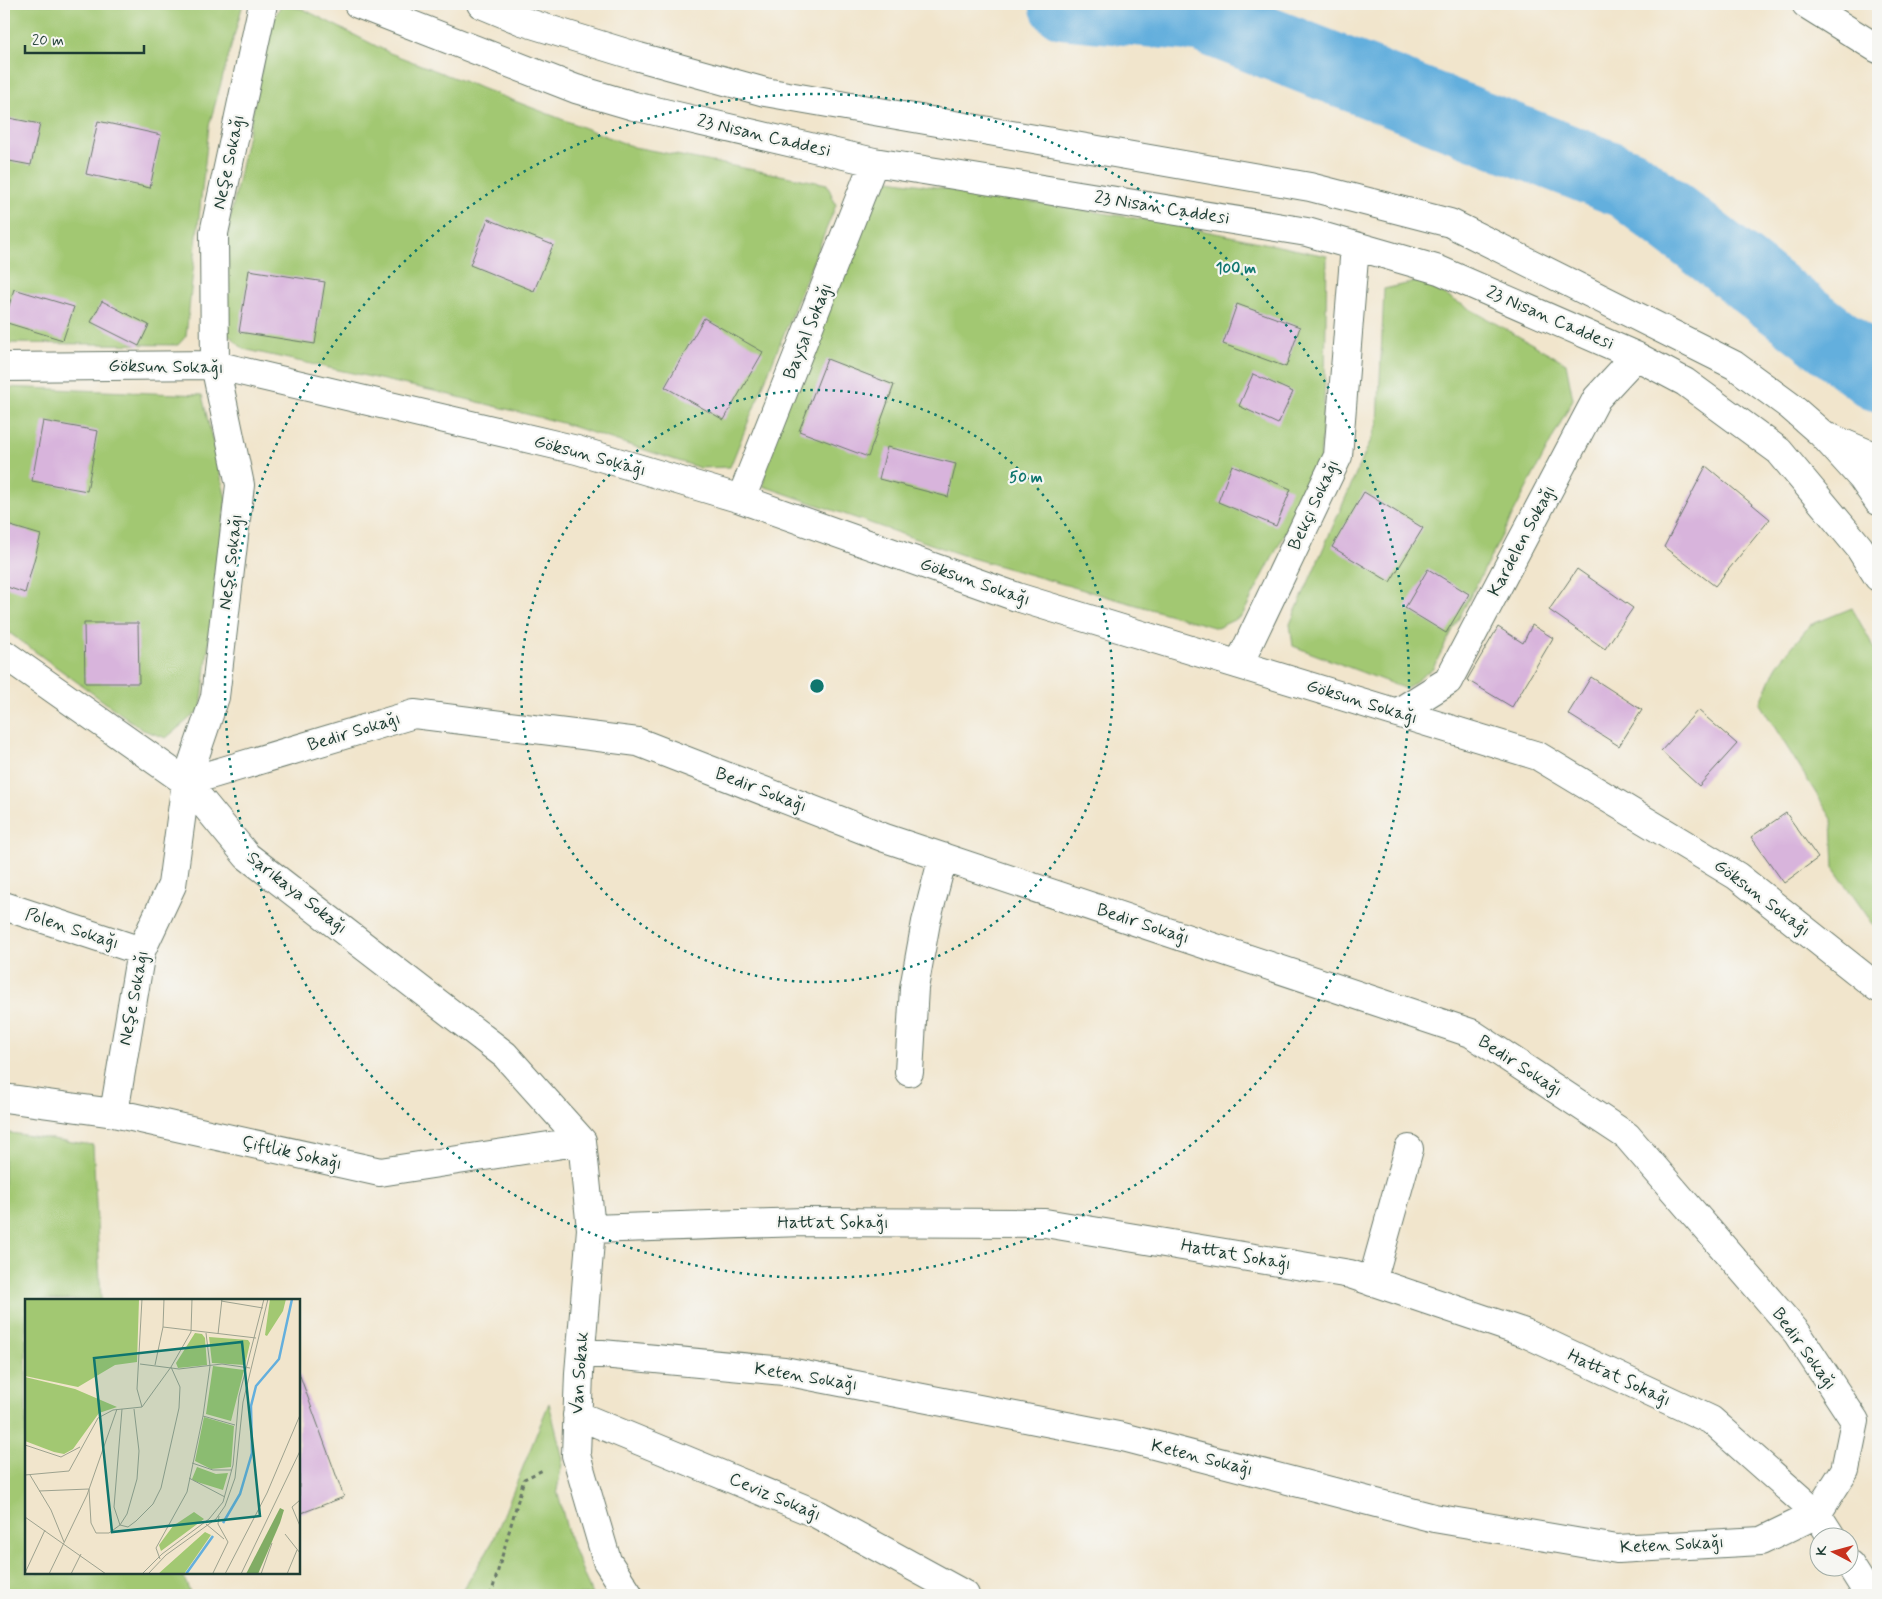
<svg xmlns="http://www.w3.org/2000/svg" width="1882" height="1599" font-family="Mynerve,sans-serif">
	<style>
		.green { fill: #a2c872; stroke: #608253 }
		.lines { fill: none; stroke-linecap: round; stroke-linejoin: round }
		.river { stroke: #64afdd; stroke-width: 71 }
		.building { fill: #d8b4dc }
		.minor-casing { stroke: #687869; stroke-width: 30 }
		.highway-casing { stroke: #687869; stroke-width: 30 }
		.path { stroke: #687869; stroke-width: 3; stroke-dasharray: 4 4; stroke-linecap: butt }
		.minor { stroke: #fff; stroke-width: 28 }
		.highway { stroke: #fff; stroke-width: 28 }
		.ring { fill: none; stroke: #0f766e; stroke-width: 2.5; stroke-dasharray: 2.5 5 }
		.labels { text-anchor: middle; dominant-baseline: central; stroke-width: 4.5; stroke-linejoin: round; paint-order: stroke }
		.street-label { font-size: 18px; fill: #1f3d34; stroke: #f6f6f2 }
		.inset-river { fill: none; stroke: #64afdd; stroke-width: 2.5 }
		.inset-road { fill: none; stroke: #9da28f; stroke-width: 1 }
		.view { fill: #0f766e; fill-opacity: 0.15; stroke: #0f766e; stroke-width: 2.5 }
		.inset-edge { fill: none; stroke: #1f3d34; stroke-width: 2.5 }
		.centre { fill: #0f766e; stroke: #f6f6f2; stroke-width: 2.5 }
		.ring-label { font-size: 15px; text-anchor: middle; font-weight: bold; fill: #0f766e; stroke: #f6f6f2; stroke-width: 4.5; stroke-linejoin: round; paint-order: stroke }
	</style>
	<rect width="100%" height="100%" fill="#f6f6f2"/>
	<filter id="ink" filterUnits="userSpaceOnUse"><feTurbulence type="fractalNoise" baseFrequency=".02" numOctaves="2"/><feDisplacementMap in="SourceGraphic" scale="10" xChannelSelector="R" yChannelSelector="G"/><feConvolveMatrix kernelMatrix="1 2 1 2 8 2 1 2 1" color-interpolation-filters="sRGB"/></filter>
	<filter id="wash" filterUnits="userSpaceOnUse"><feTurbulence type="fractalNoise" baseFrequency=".0096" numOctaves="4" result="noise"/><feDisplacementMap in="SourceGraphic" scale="20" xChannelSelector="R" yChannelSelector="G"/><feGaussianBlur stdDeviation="1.12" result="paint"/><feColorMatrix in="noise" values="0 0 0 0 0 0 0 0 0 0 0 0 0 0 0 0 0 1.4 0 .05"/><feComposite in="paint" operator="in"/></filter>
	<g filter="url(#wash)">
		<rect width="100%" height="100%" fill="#f1e5cc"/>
		<path class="green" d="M4,4H243L209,126L186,336L178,345L4,343Z
			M281,5L303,9L390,53L634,147L827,184L836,205L730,467L700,468L562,423L434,391L243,349L224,330L229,224L271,25Z
			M890,180L1167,223L1327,256L1325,381L1320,466L1242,616L1217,628L968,557L763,486L768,451L871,192Z
			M1420,281L1566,363L1573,399L1433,668L1406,689L1293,646L1290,624L1378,424L1384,289Z
			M4,387L202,395L226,499L201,709L166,738L143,730L4,629Z
			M1852,608L1878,655V931L1834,869L1832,819L1760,704L1777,665L1810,625Z
			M4,1132L93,1145L101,1300H26V1573H182L191,1595H4Z
			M549,1403L563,1459L557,1490L569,1537L592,1595H460L493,1541Z"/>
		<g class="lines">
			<path class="river" d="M1065,4L1202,17L1628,184L1878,376"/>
		</g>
		<g id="blocks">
			<path class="building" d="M4,117L40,124L31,165L4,160Z
				M98,121L161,135L150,188L86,174Z
				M488,219L553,245L534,291L470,265Z
				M249,270L325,282L315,344L239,332Z
				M14,289L74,307L63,340L4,322Z
				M102,301L149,325L139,346L91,322Z
				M1237,304L1300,327L1286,367L1223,344Z
				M704,318L763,352L724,420L665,387Z
				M827,359L894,385L868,457L799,431Z
				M1253,374L1293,392L1278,424L1239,406Z
				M43,421L98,431L87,491L32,481Z
				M887,447L956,464L948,497L879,479Z
				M1232,465L1291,489L1276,526L1218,502Z
				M1706,466L1770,519L1715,586L1664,547Z
				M1364,492L1423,528L1390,582L1332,547Z
				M4,524L41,535L25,593L4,586Z
				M1428,569L1469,594L1446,633L1405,608Z
				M1577,569L1633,608L1605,649L1549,610Z
				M84,623H138L139,683H85Z
				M1532,625L1553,638L1512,707L1467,680L1498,627L1523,643Z
				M1591,677L1642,710L1619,746L1568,714Z
				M1698,710L1737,744L1699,786L1661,751Z
				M1786,813L1818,858L1784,883L1751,837Z
				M299,1373L344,1497L299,1514Z"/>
		</g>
	</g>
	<g filter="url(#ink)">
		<use href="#blocks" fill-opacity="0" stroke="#687869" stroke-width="1"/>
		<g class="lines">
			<g class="minor-casing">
				<path id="minor" d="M358,4L576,89L634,106L874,162L1307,232L1439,270L1636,356L1685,382L1779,451L1859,547L1878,577
					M481,4L522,21L639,57L765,92L1310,187L1450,223L1734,365L1790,406L1822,434L1862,478L1878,501
					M4,367L215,365L577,450L741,499L1017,597L1538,756L1737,876L1878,988
					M1831,438L1878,458
					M741,499L874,162
					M4,654L186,782L247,856L505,1055L582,1141
					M1239,664L1338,456L1355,246
					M1397,713L1448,681L1597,398L1636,356
					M186,782L414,714L638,742L885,838L1471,1033L1627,1136L1797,1333L1855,1421L1845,1470L1817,1514
					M4,906L141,951
					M909,1072L914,988L926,922L943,857
					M4,1098L114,1113L380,1172L582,1141
					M114,1113L141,951L172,885L186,782L215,697L240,485L215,365L214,233L263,4
					M582,1141L591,1229L579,1373L576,1455L607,1561L629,1595
					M591,1229L804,1222L1045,1223L1350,1274L1525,1333L1711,1420L1817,1514L1831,1536
					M1372,1282L1409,1149
					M581,1352L784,1371L1123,1437L1434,1518L1617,1549L1761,1541L1817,1514
					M577,1415L817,1514L965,1595
					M1850,1565L1869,1595"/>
			</g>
			<g class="highway-casing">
				<path id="highway" d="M1806,4L1878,49"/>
			</g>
			<path class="path" d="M491,1595L524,1479L543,1470"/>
			<use href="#minor" class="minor"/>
			<use href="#highway" class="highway"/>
		</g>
	</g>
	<g class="ring">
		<circle cx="817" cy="686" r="296"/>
		<circle cx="817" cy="686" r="592"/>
	</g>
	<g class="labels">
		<g class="street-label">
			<text transform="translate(764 136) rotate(13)">23 Nisan Caddesi</text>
			<text transform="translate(229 162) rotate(-78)">Neşe Sokağı</text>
			<text transform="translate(1162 208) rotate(9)">23 Nisan Caddesi</text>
			<text transform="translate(1550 318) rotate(23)">23 Nisan Caddesi</text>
			<text transform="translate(808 331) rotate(-68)">Baysal Sokağı</text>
			<text transform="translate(166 367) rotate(1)">Göksun Sokağı</text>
			<text transform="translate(590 456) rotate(15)">Göksun Sokağı</text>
			<text transform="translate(1314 505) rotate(-65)">Bekçi Sokağı</text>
			<text transform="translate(1522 541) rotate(-62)">Kardelen Sokağı</text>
			<text transform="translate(231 562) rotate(-83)">Neşe Sokağı</text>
			<text transform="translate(975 582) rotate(19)">Göksun Sokağı</text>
			<text transform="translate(1362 702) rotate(17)">Göksun Sokağı</text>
			<text transform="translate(354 732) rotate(-17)">Bedir Sokağı</text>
			<text transform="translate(761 790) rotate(21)">Bedir Sokağı</text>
			<text transform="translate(297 893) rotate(38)">Sarıkaya Sokağı</text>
			<text transform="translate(1762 898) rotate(37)">Göksun Sokağı</text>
			<text transform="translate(1143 924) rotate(18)">Bedir Sokağı</text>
			<text transform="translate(72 929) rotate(18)">Polen Sokağı</text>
			<text transform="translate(134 998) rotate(-79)">Neşe Sokağı</text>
			<text transform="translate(1520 1066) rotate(33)">Bedir Sokağı</text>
			<text transform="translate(292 1153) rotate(13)">Çiftlik Sokağı</text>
			<text x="833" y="1223">Hattat Sokağı</text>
			<text transform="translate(1236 1255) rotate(10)">Hattat Sokağı</text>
			<text transform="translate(1804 1349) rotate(54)">Bedir Sokağı</text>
			<text transform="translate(580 1373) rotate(-86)">Van Sokak</text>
			<text transform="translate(806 1377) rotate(9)">Keten Sokağı</text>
			<text transform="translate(1619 1378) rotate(25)">Hattat Sokağı</text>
			<text transform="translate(1202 1458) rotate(14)">Keten Sokağı</text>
			<text transform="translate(775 1497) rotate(23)">Ceviz Sokağı</text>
			<text transform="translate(1672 1545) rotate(-3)">Keten Sokağı</text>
		</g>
	</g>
	<g transform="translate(25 1299)">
		<rect width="275" height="275" fill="#f1e5cc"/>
		<path d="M0,0H114L112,63L90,66L53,88L0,77ZM245,0H261L258,12L242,37L240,36ZM170,34L177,35L180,39L182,66L153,69L151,64ZM184,38L223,41L225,44L220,66L187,64ZM188,67L219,71L206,122L181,115ZM0,78L50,90L92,108L74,114L48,150L39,155L29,153L0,142ZM179,118L209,127L206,168L186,170L170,162ZM172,168L191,175L203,174L198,191L169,182L167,180ZM169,213L179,220L136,252L134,246L148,227ZM180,233L186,236L159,275H133Z" fill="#a2c872"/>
		<path d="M255,209L259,211L255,224L233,275H221Z" fill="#81ac64"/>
		<path class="inset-river" d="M198,224L215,195L227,154L226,107L231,87L254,60L267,0M161,275L188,237"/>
		<path class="inset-road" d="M196,2L238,9M138,28L231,39M193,35L197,0M115,65L154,70L197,65L225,69M130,66L138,28L139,0M117,108L146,68L166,33L167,0M117,108L112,90L117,0M178,117L210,126M0,146L36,158L55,148M167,164L188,171H207M0,176L44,172L73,119L88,111L117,108M5,176L26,211L39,243M164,179L200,198M14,192L64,190L66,224L71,234H84L95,226L102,215L112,180L114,152L109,110M275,201L267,208L275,227M0,218L81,275M181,225L199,240M95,226L103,228L111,222L128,205L136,189L154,109L155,88L146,68M95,226L89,208L97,110M260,235L275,254M135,260L131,249L162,193L178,117L185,67L181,34M0,274L20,231M188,274L203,243L193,225L194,217M24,275L62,196L92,110M46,275L56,255M117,275L137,255L184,220L198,203L208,166L214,97L239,0M123,275L141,256L191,220L200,207L210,179L218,103L243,0M200,275L242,194L275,116M216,275L275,152M236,275L247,244M262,275L272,251"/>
		<path class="view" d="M217,43L235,217L87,233L69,59Z"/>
		<rect width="275" height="275" class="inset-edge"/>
	</g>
	<circle cx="817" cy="686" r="8" class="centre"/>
	<g class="ring-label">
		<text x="1236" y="273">100 m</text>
		<text x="1026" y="482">50 m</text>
	</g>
	<rect width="1882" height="1599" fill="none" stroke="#f6f6f2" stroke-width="20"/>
	<g transform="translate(1834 1552) rotate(276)"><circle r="24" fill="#f6f6f2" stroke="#a0aca6"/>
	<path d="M0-4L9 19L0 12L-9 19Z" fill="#c8321e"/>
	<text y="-8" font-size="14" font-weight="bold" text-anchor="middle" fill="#1f3d34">K</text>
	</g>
	<path d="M25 45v8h119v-8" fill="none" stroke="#1f3d34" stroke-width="2.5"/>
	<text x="32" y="45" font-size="15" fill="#1f3d34" stroke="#f6f6f2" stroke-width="4" paint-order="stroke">20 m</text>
</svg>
